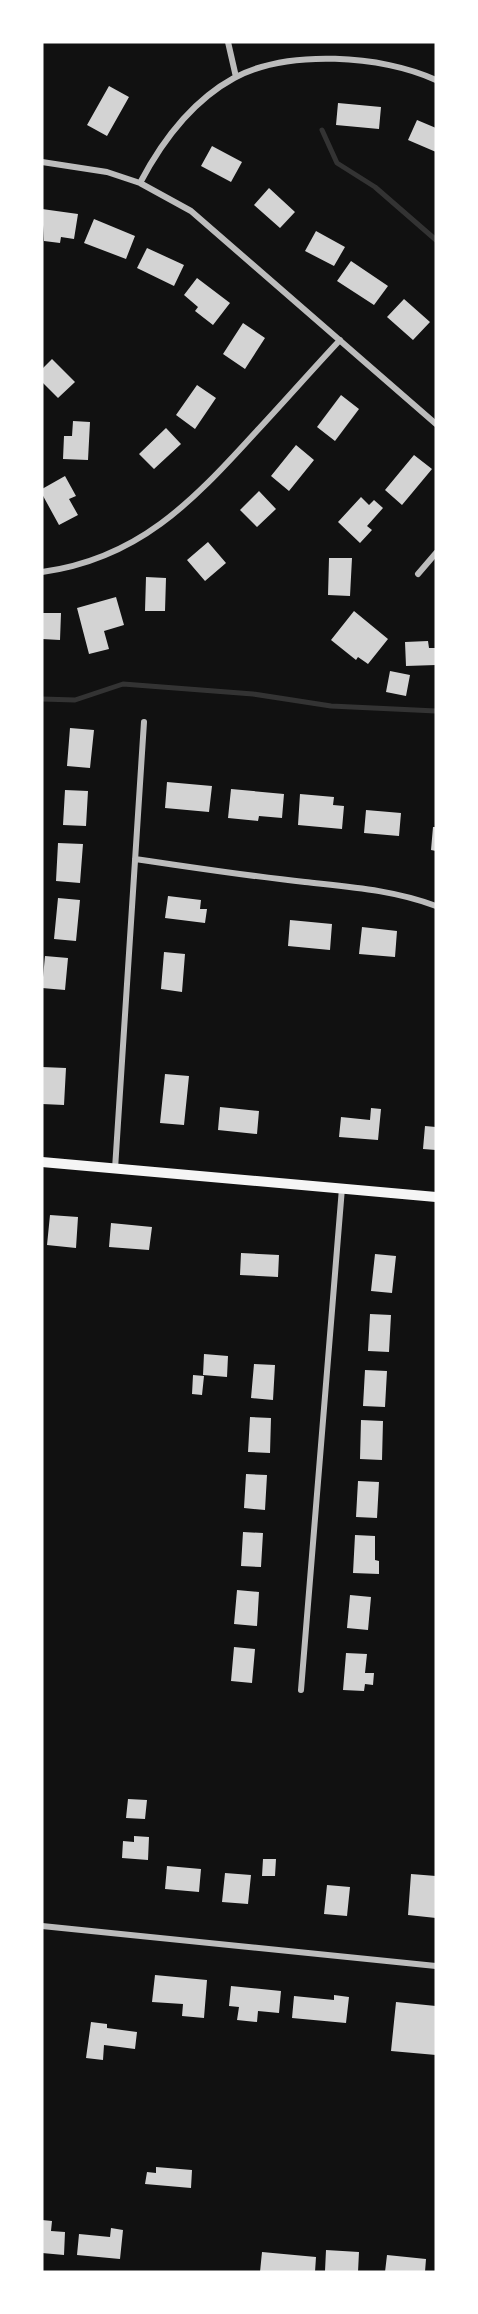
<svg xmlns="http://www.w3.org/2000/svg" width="478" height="2314" font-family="Karla,sans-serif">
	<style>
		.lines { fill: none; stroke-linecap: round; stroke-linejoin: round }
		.stream { stroke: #333; stroke-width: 5 }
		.building { fill: #d3d3d3 }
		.minor { stroke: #bcbcbc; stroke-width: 6 }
		.secondary { stroke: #f5f5f5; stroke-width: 10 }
	</style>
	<rect width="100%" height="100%" fill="#111"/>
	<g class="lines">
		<path class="stream" d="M322,130L337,163L375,187L436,240
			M42,699L75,700L123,684L253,694L331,706L436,711"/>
	</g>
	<path class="building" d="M109,86L129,97L107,136L87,125Z
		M338,103L381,107L379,129L336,125Z
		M417,120L436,128V152L408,140Z
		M212,146L242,162L231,182L201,166Z
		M269,188L295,212L280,228L254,205Z
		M42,209L78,214L74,239L61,237L60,243L44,241Z
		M94,219L135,236L126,259L84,243Z
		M316,231L345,247L334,266L305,251Z
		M147,248L184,265L174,286L137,268Z
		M351,261L388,286L374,305L337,281Z
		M197,278L230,303L213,325L195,311L198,307L184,295Z
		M404,299L430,322L413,340L387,317Z
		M243,323L265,338L245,369L223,354Z
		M52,359L75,382L58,398L42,382V369Z
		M197,385L216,398L195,429L176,415Z
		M341,395L359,409L335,441L317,427Z
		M73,421L90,422L88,460L63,459L64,436H72Z
		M166,428L181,444L154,469L139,454Z
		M296,445L314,460L289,491L271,476Z
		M414,455L432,469L402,505L385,490Z
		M65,476L76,496L69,499L78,515L59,525L42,494V489Z
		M259,491L276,509L257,527L240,510Z
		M361,497L369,505L374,500L383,508L367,526L372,530L360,543L338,522Z
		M208,542L226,563L205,581L187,560Z
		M329,558H352L350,596L328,595Z
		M146,577L166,578L165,611H145Z
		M116,597L124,625L104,631L109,649L89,654L77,608Z
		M354,611L388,639L368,664L358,657L356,660L331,640Z
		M42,613H61L60,640L42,639Z
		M428,641L429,648H436V665L406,666L405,642Z
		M390,671L410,675L406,696L386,692Z
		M70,728L94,730L90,768L67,766Z
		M167,782L212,786L209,812L165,808Z
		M231,789L284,794L282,818L259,816L258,821L228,818Z
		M65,790L88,791L86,826L63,825Z
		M300,794L334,797L333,805L344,806L342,829L298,825Z
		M366,810L401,813L399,836L364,833Z
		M433,827H436V851L431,850Z
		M58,843L83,844L80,883L56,881Z
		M168,896L201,900L200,909H207L205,923L165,918Z
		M58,898L80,900L76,941L54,939Z
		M290,920L332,924L330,950L288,946Z
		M362,927L397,931L395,957L359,954Z
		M164,952L185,954L182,992L161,989Z
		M45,956L68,958L65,990L42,988Z
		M42,1067L66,1068L64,1105L42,1104Z
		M165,1074L189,1076L184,1125L160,1123Z
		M220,1107L259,1111L257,1134L218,1130Z
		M371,1108L381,1109L378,1140L339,1137L341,1117L370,1120Z
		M425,1126L436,1127V1150L423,1149Z
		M50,1215L78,1217L76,1248L47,1245Z
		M111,1223L152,1227L149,1250L109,1247Z
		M241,1253L279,1255L278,1277L240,1275Z
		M375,1254L396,1256L392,1293L371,1291Z
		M370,1314L391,1315L389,1352L368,1351Z
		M204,1354L228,1356L227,1377L203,1375Z
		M254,1364L275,1365L273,1400L251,1398Z
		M365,1370L387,1371L385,1407L363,1406Z
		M193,1375L204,1376L202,1395L192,1394Z
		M250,1417L271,1418L270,1453L248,1452Z
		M361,1420L383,1421L382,1460L360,1459Z
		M246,1474L267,1475L265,1510L244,1508Z
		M358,1481L379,1482L377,1518L356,1517Z
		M243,1532L263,1533L261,1567L241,1566Z
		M355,1535L375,1536V1560L379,1561V1574L353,1573Z
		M237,1590L259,1592L257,1626L234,1624Z
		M350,1595L371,1597L368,1630L347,1628Z
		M234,1647L255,1649L252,1683L231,1681Z
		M346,1653L367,1654L365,1673H374L373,1685L365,1684L364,1691L343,1690Z
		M128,1799L147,1800L145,1819L126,1818Z
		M134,1836L149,1837L148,1860L122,1858L123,1841L134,1842Z
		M263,1859H276L275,1876H262Z
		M167,1866L201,1869L199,1892L165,1889Z
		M225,1873L251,1875L248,1904L222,1902Z
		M411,1874L436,1876V1918L408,1915Z
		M327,1885L350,1887L347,1916L324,1914Z
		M155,1975L207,1980L204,2018L182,2016L183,2004L152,2002Z
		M231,1986L281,1991L279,2013L258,2011L257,2022L237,2020L239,2007L229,2006Z
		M334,1995L349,1997L346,2023L292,2018L294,1996L334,2000Z
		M396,2002L436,2006V2055L391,2051Z
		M91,2022L107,2024V2028L137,2032L135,2049L104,2045L103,2060L86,2058Z
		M156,2167L192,2170L191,2188L145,2184L147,2172L156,2173Z
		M42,2220L52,2221L51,2231L65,2232L64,2255L42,2253Z
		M111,2228L123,2230L120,2259L77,2255L79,2234L110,2237Z
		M326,2250L359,2252L358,2272L325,2271Z
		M262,2252L316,2257L315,2272H260Z
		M387,2255L426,2259L425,2272H385Z"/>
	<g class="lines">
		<path class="minor" d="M228,42L236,77
			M42,162L107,172L140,183L191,211L436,424
			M140,183C162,141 192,101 234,78C288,49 382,55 436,80
			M42,572C138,559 192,502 254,434C283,403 311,371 340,340
			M418,574L436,553
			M135,859C191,867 248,876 305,882C350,887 393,890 436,906
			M115,1169L144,722
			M301,1690L342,1188
			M42,1926L436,1966"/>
		<path class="secondary" d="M42,1162L436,1197"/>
	</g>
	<rect width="478" height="2314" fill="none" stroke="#ffffff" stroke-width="87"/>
</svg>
